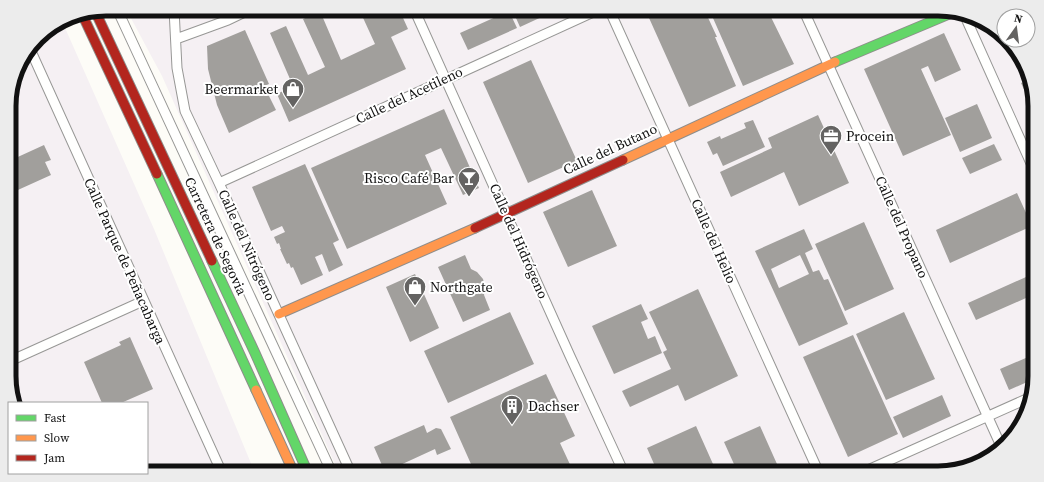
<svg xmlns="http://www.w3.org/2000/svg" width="1044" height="482" font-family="'Source Serif 4',serif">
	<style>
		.industrial { fill: #f5f0f3 }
		.building { fill: #a19f9c; fill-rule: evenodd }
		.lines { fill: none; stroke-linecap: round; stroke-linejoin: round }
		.street-casing { stroke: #979795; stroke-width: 11 }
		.fast-casing { stroke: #8e8d8b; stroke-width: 11 }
		.slow-casing { stroke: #8e8d8b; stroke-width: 11 }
		.jam-casing { stroke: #8e8d8b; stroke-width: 11 }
		.street { stroke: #fffffe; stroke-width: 9 }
		.fast { stroke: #63d668; stroke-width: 9 }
		.slow { stroke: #ff974d; stroke-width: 9 }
		.jam { stroke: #b3261e; stroke-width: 9 }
		.labels { text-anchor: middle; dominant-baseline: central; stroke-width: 4; stroke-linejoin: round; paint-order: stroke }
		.poi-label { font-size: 14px; fill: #111; stroke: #fff; text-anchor: start }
		.street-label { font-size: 14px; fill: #111; stroke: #fff }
		.rim { fill: none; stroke: #111; stroke-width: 5 }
	</style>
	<rect width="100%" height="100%" fill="#fdfcf7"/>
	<path class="industrial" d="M126,9H938L975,16L1004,39V40L1015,47L1034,94L1035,376L1028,413L1010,425L1013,431L992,457L944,473H339L162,76Z
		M62,21L154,229L255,473H147V403H16L10,389L9,99L19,63L42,33Z"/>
	<path class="building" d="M359,9H399L408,29L391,37L406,69L289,122L277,94L293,86L270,33L286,26L308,75L325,67L303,19L320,11L341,60L375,44Z
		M449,9H469L453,16Z
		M512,9H559L520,27Z
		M645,9H704L717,37H715L736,86L689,107Z
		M709,9H767L794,64L743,86Z
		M509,11L517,28L468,50L460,33Z
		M245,30L269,84L264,86L276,110L229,133L217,105L208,69L207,46Z
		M944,33L961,70L935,82L928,66L921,69L951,135L903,156L864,69Z
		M531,60L577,161L528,183L483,82Z
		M1028,80L1034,94V111L1021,83Z
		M977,104L992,138L960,152L945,118Z
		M444,109L479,188L463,195L441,148L425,155L447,204L347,249L311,168Z
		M818,115L849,183L799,206L784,172L731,197L720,172L772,148L768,138Z
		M753,120L765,147L723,166L717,153L713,155L707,142L720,136L721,139L746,128L744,123Z
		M994,144L1002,160L970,174L962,158Z
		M44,145L51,160L45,162L51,175L9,194V161Z
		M305,164L339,240L333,243L343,265L329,272L322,254L315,257L323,275L301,285L293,267L291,268L289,263L287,264L280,249H281L279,243L277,244L274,237L285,232L282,226L271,231L252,187Z
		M592,190L617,246L568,267L543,212Z
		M1017,193L1032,226L950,263L936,230Z
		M864,222L894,289L845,311L815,244Z
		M804,229L813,249L805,253L813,272L819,270L824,280L828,279L848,324L799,346L755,251ZM800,255L809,274L779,288L771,269Z
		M465,255L471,269L477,272L483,279L485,287L484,295L490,310L463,322L438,267Z
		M1035,273V313H1034L1026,298L976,320L968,303Z
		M415,274L439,328L410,342L386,287Z
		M698,289L738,376L685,401L678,385L630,407L622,391L671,369L663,352L667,350L649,312Z
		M641,304L648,319L641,322L648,339L655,336L662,353L614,374L592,326Z
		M510,312L534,364L448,403L424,351Z
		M904,312L935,379L886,400L856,334Z
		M853,335L898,434L848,457L803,357Z
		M130,337L153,389L121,403H102L84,362L121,345L119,342Z
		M1035,354L1034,379L1009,390L1000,369Z
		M546,374L575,436L560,443L574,473H475L450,417Z
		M942,395L951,416L903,438L893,417Z
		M424,425L427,433L436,428L441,429L451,449L437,455L435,449L385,472L374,447Z
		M696,426L717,473H658L647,448Z
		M760,426L781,473H738L724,442Z
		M426,466L430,473H411Z"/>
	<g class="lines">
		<g class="street-casing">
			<path id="street" d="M117,9L332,473
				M174,9L177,68L185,111L219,183L351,473
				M414,9L570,356L624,473
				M609,9L819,473
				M803,9L1001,446
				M964,14L1034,170
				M176,39L228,20L251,9
				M30,49L222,473
				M219,183L600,9
				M10,361L143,301
				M861,473L1031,397"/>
		</g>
		<g class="fast-casing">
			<path id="fast" d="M835,62L954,12
				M157,174L256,390
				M212,261L255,353L308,473"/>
		</g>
		<g class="slow-casing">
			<path id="slow" d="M623,160L835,62
				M279,314L475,228
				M256,390L294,473"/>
		</g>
		<g class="jam-casing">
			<path id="jam" d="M95,11L212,261
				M82,14L157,174
				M475,228L623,160"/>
		</g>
		<use href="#street" class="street"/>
		<use href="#fast" class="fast"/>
		<use href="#slow" class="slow"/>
		<use href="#jam" class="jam"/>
	</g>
	<defs>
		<g id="shop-pin" transform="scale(1.15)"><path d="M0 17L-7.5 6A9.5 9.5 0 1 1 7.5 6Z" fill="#646362" stroke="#fff"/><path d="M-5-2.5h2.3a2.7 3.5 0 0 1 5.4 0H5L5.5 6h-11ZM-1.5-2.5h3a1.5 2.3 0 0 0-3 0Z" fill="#fff"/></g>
		<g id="office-pin" transform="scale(1.15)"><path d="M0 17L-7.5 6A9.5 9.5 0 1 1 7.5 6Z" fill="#646362" stroke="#fff"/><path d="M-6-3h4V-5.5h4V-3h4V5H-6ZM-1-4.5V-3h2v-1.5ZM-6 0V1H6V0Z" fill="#fff"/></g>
		<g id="bar-pin" transform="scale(1.15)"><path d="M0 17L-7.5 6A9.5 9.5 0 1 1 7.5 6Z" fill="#646362" stroke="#fff"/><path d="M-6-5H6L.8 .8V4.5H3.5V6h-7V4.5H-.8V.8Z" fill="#fff"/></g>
		<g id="building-pin" transform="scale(1.15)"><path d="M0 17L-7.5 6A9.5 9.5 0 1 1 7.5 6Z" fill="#646362" stroke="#fff"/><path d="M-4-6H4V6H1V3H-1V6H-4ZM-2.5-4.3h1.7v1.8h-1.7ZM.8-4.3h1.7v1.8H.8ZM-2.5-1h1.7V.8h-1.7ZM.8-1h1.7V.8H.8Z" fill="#fff"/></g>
	</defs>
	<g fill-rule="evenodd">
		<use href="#shop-pin" x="293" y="89"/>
		<use href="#office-pin" x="831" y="136"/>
		<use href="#bar-pin" x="469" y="178"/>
		<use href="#shop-pin" x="415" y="287"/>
		<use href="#building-pin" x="512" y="406"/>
	</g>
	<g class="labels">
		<g class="poi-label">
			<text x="278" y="89" text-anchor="end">Beermarket</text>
			<text x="846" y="136">Procein</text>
			<text x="454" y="178" text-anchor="end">Risco Café Bar</text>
			<text x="430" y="287">Northgate</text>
			<text x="528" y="406">Dachser</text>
		</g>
		<g class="street-label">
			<text transform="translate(409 95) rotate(-25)">Calle del Acetileno</text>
			<text transform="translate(610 149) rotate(-25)">Calle del Butano</text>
			<text transform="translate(902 227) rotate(66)">Calle del Propano</text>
			<text transform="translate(216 236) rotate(65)">Carretera de Segovia</text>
			<text transform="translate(519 241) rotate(66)">Calle del Hidrógeno</text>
			<text transform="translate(714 241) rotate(66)">Calle del Helio</text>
			<text transform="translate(247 245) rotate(66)">Calle del Nitrógeno</text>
			<text transform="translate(125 261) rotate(66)">Calle Parque de Peñacabarga</text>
		</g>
	</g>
	<path d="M0 0H1044V482H0ZM106 16H938A90 90 0 0 1 1028 106V376A90 90 0 0 1 938 466H106A90 90 0 0 1 16 376V106A90 90 0 0 1 106 16Z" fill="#ececec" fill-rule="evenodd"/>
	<path class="rim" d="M106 16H938A90 90 0 0 1 1028 106V376A90 90 0 0 1 938 466H106A90 90 0 0 1 16 376V106A90 90 0 0 1 106 16Z"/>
	<rect x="8" y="402" width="140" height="72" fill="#ffffff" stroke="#a0a0a0"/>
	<rect x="16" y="415" width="20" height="6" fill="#63d668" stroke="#a0a0a0"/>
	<text x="44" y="422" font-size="12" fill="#111111">Fast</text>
	<rect x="16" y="435" width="20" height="6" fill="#ff974d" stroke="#a0a0a0"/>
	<text x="44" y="442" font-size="12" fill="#111111">Slow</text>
	<rect x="16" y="455" width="20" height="6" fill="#b3261e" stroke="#a0a0a0"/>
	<text x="44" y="462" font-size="12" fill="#111111">Jam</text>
	<g transform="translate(1016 28) rotate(14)"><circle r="19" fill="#ffffff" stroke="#a0a0a0"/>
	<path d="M0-3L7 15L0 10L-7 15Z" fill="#646362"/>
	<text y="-6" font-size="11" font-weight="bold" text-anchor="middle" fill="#111111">N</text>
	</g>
</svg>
